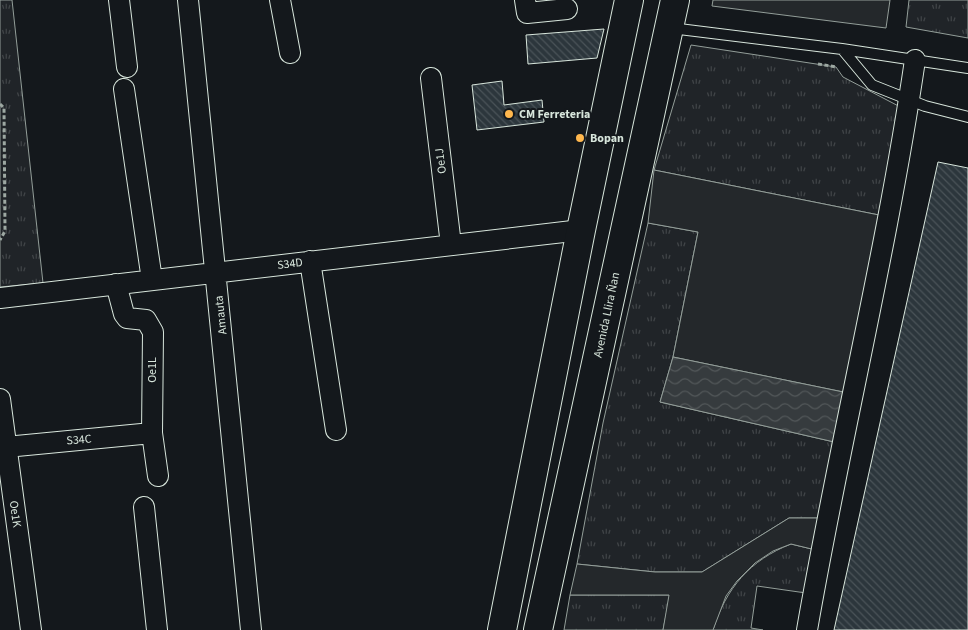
<svg xmlns="http://www.w3.org/2000/svg" width="968" height="630" font-family="'Source Sans 3',sans-serif">
	<style>
		.grass { fill: url(#grass-tufts); stroke: #939e99 }
		.parking { fill: #24282b; stroke: #939e99 }
		.water { fill: url(#water-waves); stroke: #939e99 }
		.building { fill: url(#building-back-hatch); stroke: #d8e6dc }
		.lines { fill: none; stroke-linecap: round; stroke-linejoin: round }
		.lane-casing { stroke: #d8e6dc; stroke-width: 12 }
		.street-casing { stroke: #d8e6dc; stroke-width: 22 }
		.secondary-casing { stroke: #d8e6dc; stroke-width: 30 }
		.path { stroke: #9da8a2; stroke-width: 3; stroke-dasharray: 4 2.5; stroke-linecap: butt }
		.lane { stroke: #14181c; stroke-width: 10 }
		.street { stroke: #14181c; stroke-width: 20 }
		.secondary { stroke: #14181c; stroke-width: 28 }
		.poi-dot { fill: #ffb74d; stroke: #14181c; stroke-width: 2 }
		.labels { text-anchor: middle; dominant-baseline: central; stroke-width: 4; stroke-linejoin: round; paint-order: stroke }
		.poi-label { font-size: 12px; font-weight: bold; fill: #d8e6dc; stroke: #14181c; text-anchor: start }
		.street-label { font-size: 12px; fill: #d8e6dc; stroke: #14181c }
	</style>
	<defs>
		<pattern id="grass-tufts" width="24" height="20" patternUnits="userSpaceOnUse" patternTransform="scale(1.25)"><rect width="24" height="20" fill="#202428"/><path d="M3 7l-1-3M5 7V3M7 7l1-3M15 17l-1-3M17 17v-4M19 17l1-3" fill="none" stroke="#404447"/></pattern>
		<pattern id="water-waves" width="16" height="10" patternUnits="userSpaceOnUse" patternTransform="scale(1.25)"><rect width="16" height="10" fill="#363b3e"/><path d="M0 5q4-4 8 0t8 0" fill="none" stroke="#525759"/></pattern>
		<pattern id="building-back-hatch" width="6" height="6" patternUnits="userSpaceOnUse" patternTransform="scale(1.25)"><rect width="6" height="6" fill="#2c363c"/><path d="M-1 5l2 2M0 0l6 6M5-1l2 2" fill="none" stroke="#4a5358"/></pattern>
	</defs>
	<rect width="100%" height="100%" fill="#14181c"/>
	<path class="grass" d="M0,0H12L43,283L0,287Z
		M909,0H968V38L906,27Z
		M691,45L836,67L843,77L908,111L889,217L654,170Z
		M648,223L698,232L673,357L660,402L843,444L828,518H789L702,572H655L577,564L603,423Z
		M791,544L820,551L813,594L757,586L751,628L763,630H713C726,588 750,560 791,544Z
		M570,595H670L663,630H564Z"/>
	<path class="parking" d="M713,0H890L886,28L712,6Z
		M654,170L889,217L853,394L673,357L698,232L648,223Z
		M789,518H828L820,551L791,544L773,551L755,563L737,581L726,596L713,630H663L669,595H570L577,564L655,572H702Z"/>
	<path class="water" d="M673,357L853,394L843,444L660,402Z"/>
	<path class="building" d="M604,29L597,58L528,64L526,35Z
		M502,81L504,105L542,100L544,122L477,130L472,85Z
		M938,162L968,168V630H834Z"/>
	<g class="lines">
		<g class="lane-casing">
			<path id="lane" d="M671,28L842,49L968,68
				M842,49L872,85L925,106L968,117"/>
		</g>
		<g class="street-casing">
			<path id="street" d="M119,0L127,67
				M188,0L251,630
				M280,0L290,53
				M525,0L527,13L567,9
				M431,78L451,245
				M124,89L152,280
				M310,261L336,430
				M116,284L124,314L127,318L146,320L153,332L152,433L158,476
				M0,298L581,230
				M0,399L31,630
				M6,447L152,433
				M144,507L157,630
				M807,630C840,439 887,251 915,60"/>
		</g>
		<g class="secondary-casing">
			<path id="secondary" d="M502,630L581,230L629,0
				M538,630L675,0"/>
		</g>
		<path class="path" d="M818,64L837,67
			M0,104L4,108L5,231L0,240"/>
		<use href="#lane" class="lane"/>
		<use href="#street" class="street"/>
		<use href="#secondary" class="secondary"/>
	</g>
	<g class="poi-dot">
		<circle cx="509" cy="114" r="5"/>
		<circle cx="580" cy="138" r="5"/>
	</g>
	<g class="labels">
		<g class="poi-label">
			<text x="519" y="114">CM Ferreteria</text>
			<text x="590" y="138">Bopan</text>
		</g>
		<g class="street-label">
			<text transform="translate(441 161) rotate(-97)">Oe1J</text>
			<text transform="translate(290 264) rotate(-7)">S34D</text>
			<text transform="translate(221 315) rotate(-96)">Amauta</text>
			<text transform="translate(607 315) rotate(-78)">Avenida Llira Ñan</text>
			<text transform="translate(152 370) rotate(-90)">Oe1L</text>
			<text transform="translate(79 440) rotate(-5)">S34C</text>
			<text transform="translate(15 514) rotate(82)">Oe1K</text>
		</g>
	</g>
</svg>
